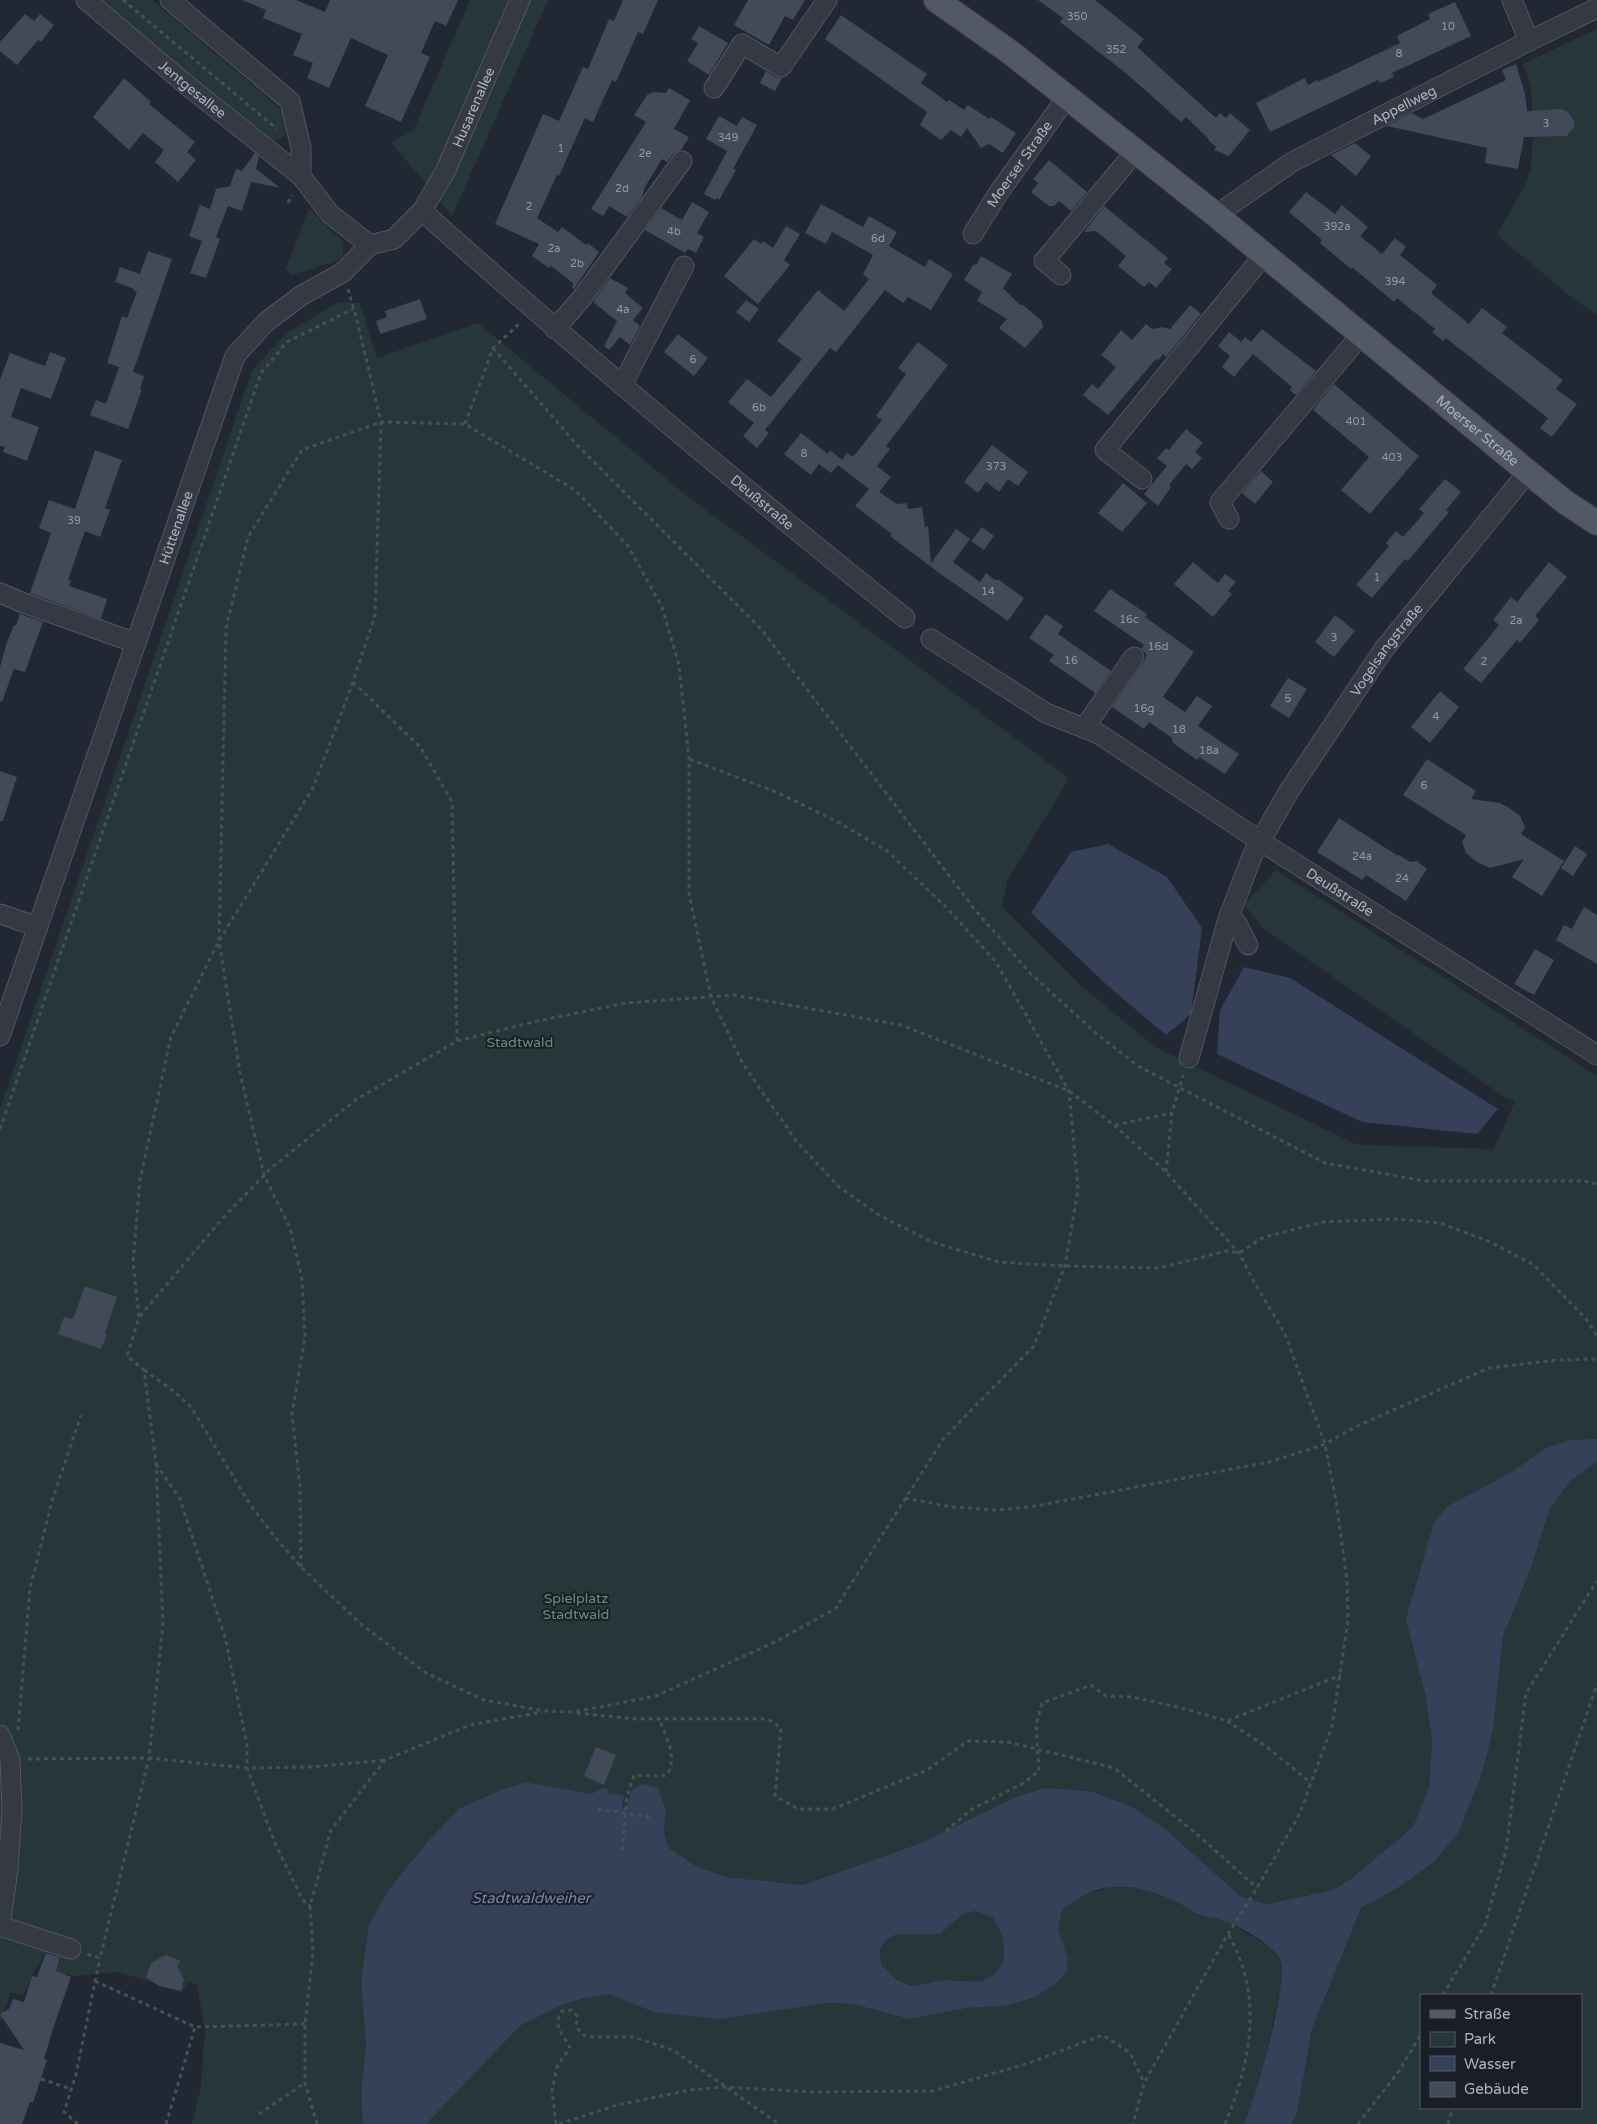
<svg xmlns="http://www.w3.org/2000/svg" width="1597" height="2124" font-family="'Varela Round',sans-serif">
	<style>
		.green { fill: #273739; fill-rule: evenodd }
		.water { fill: #364059; fill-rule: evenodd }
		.building { fill: #424958 }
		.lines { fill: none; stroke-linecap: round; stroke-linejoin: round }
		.minor-casing { stroke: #525662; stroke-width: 21 }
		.major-casing { stroke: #3e424e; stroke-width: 26 }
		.path { stroke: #445256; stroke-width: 3; stroke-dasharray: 4 4; stroke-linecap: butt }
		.minor { stroke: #343944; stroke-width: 19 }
		.major { stroke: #525864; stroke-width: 24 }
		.labels { text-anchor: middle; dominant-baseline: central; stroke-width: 4; stroke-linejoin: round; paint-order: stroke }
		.number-label { font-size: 11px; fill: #9398a7 }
		.street-label { font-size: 14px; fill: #aeb3c1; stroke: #1a1e29 }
		.park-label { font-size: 14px; fill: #688f76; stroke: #1a1e29 }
		.water-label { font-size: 15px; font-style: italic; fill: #7987a7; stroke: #1a1e29 }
	</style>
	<rect width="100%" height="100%" fill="#212733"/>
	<path class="green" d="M101,0H152L281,109C289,124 293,135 273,142L262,135Z
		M470,0H548L452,216L391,142L413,131Z
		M1597,29V315L1570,296L1497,235L1525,185L1531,170L1533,137L1531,86L1523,64Z
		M309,208L320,220L344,242L342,257L337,261L292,275L286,269Z
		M337,303H360L377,358L478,323L687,496L1069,778L1007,881L1002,907L1079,984L1155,1047L1358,1145L1494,1149L1515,1101L1507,1099L1263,928L1244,904L1276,870L1597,1076V1460L1548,1447L1507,1475L1425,1693L1432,1740L1429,1787L1413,1827L1352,1878L1333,1890L1265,1904L1240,1896L1225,1884L1090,1791L1045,1788L1018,1796L921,1843L803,1885L726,1877L694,1865L669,1848L664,1832L666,1813L642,1784L632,1790L626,1808L591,1794L525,1782L501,1790L460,1808L430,1839L389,1889L361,1982L366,2045L361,2092L363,2124H192L201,2086L205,2030L197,1985L188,1982L182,1992L118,1972L72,1976L56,1972L61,1956L46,1952L32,1975L23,1996L11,1992L0,2022V1109L252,370L287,333Z
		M1597,1461V2124H1292L1297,2113L1312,2029L1361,1908L1396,1889L1433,1863L1458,1833L1493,1730L1503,1636L1531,1568L1549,1511L1570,1481ZM1421,1995H1581V2108H1421Z
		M1112,1887L1143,1888L1175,1901L1198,1914L1225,1921L1271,1947L1281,1962V1984L1264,2064L1250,2111L1244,2124H426L520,2026L560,2006L581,1999L608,1994L655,2012L826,2003L853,2004L909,2019L967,2008L1003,2006L1068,1959L1058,1929L1062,1910L1080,1896Z
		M975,1911L993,1918L1003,1937L1004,1960L995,1974L981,1983L960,1980L930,1982L911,1986L897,1980L882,1966L879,1951L886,1940L897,1934H940L963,1914Z"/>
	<path class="water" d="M1108,844L1167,877L1202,928L1191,1014L1166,1035L1108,986L1031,913L1071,852Z
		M1244,967L1290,978L1498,1109L1477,1134L1362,1122L1217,1054L1220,1010Z
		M1597,1439V1461L1570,1481L1549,1511L1531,1568L1503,1636L1493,1730L1481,1776L1458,1833L1433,1863L1396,1889L1361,1908L1312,2029L1297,2113L1292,2124H1244C1256,2099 1287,1986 1281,1962C1276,1945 1240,1927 1224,1921C1216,1918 1206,1917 1198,1914C1190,1911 1183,1905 1175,1901C1155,1892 1135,1885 1113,1887C1094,1888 1077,1898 1062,1910L1058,1929L1068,1959L1066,1972L1055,1984L1033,1998L1003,2006L967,2008L909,2019L853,2004L826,2003L720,2019L654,2012L608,1994L581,1999L560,2006L520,2026L426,2124H363L361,2092L366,2045L361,1982L369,1925L389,1889L430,1839L460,1808L501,1790L525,1782L591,1794L606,1787L609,1794L624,1795L622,1807L626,1808L632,1790L642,1784L658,1788L666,1813L664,1832L669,1848L694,1865L726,1877L803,1885L921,1843L1018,1796L1045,1788L1090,1791L1132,1807L1165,1829L1240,1896L1266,1904L1333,1890L1352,1878L1413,1827L1429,1787L1432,1740L1425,1693L1406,1619L1434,1522L1448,1506L1507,1475L1546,1448L1572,1440ZM975,1911L993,1918L1003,1937L1004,1960L995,1974L981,1982L945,1980L911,1986L897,1980L882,1966L879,1951L886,1940L897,1934H940L963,1914Z"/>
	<path class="building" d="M242,0H296L325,12L330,0H458L446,26L435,21L421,53L430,57L401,122L365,106L388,55L351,38L329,88L307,78L313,63L293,55L302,34L263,18L266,10Z
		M623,0H658L643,34L638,32L616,82L612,80L593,122L585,118L559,176L557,175L537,218L558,232L562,227L586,245L588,243L599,252L574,289L572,287L574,284L551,266L549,268L532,256L539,244L495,224L543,114L559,121L583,67L588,69L609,19L614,21Z
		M748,0H805L793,20L785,16L769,45L734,25Z
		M1038,0H1095L1144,39L1137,47L1216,118L1220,113L1226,118L1230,113L1250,130L1229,156L1214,150L1216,147L1208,140L1209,139L1186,117L1181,122L1127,74L1060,22L1063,18Z
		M1455,2L1471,36L1392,73L1394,77L1380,83L1378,80L1270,132L1256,103L1305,78L1308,85L1317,80L1318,82L1400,43L1397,36L1430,19L1428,14Z
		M25,14L34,21L40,14L54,25L41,42L38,40L17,65L0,51V42Z
		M841,15L927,74L921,83L947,102L949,100L964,110L968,105L989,119L991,117L1016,133L1003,153L989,144L981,148L967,128L961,137L951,130L941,140L920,125L927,112L825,39Z
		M699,26L728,43L709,75L687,61L698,43L691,39Z
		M1516,64L1525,94L1527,111L1561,109L1568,112L1574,121V127L1567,136L1524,137L1518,169L1485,163L1487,148L1387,126L1412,113L1423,119L1506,80L1502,70Z
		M766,71L776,77L782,78L775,91L760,83Z
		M124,78L151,102L149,104L195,142L187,152L196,160L178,182L155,162L164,150L143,133L129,150L93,117Z
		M669,88L690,100L674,129L689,137L681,150L673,154L667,162L662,159L645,187L642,197L627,217L609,206L603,216L591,209L646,122L634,115L647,95L653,92L666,93Z
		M719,116L737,126L742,117L757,125L733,169L736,170L719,200L717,198L715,200L704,194L727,151L706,139Z
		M1355,143L1371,156L1356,176L1331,155Z
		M255,153L259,157L256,169L280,188L251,182L242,211L228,206L216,237L220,239L206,278L190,273L202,241L189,236L200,205L210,209L216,189L230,186L236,169L242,171Z
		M1049,160L1087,192L1071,211L1059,201L1054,206H1049L1031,192L1038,183L1033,179Z
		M1306,192L1335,214L1342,205L1368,227L1360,236L1382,254L1395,238L1406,247L1400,255L1437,285L1431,293L1469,324L1482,308L1507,327L1502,333L1563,380L1556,389L1577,404L1552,437L1540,428L1548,418L1446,338L1443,341L1432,332L1435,329L1397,298L1394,302L1352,267L1351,269L1320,243L1322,240L1289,212Z
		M692,202L709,212L697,233L704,237L696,253L688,249L685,253L645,230L661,208L682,220Z
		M821,204L863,227L869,216L897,232L889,246L925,267L929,259L953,274L931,310L908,297L903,303L885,290L836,352L830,348L765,430L769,433L757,448L743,436L754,423L728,402L747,379L771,397L802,359L777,341L818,290L844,311L869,279L863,274L873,255L832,232L826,244L805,233Z
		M1104,206L1168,258L1164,263L1172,269L1156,288L1149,282L1144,287L1118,266L1126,256L1096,231L1084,232Z
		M786,226L800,234L784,260L790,265L758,304L724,276L754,239L761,244L763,241L773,248Z
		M148,251L172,259L133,372L144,376L140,389H142L128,429L90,415L96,400L106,404L119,367L107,363L122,316L127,318L137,292L134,291V289L115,282L120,267L140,274Z
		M981,256L1012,274L1003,288L1020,305H1023L1042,321L1043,327L1025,348L999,328L1007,319L977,301L982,292L964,280L973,265L977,264Z
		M610,278L628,288L625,293L643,308L633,320L640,326L630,345L620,337L609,350L604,346L617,321L593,302Z
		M420,299L427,319L380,334L376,321L387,317L385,311Z
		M746,300L759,309L749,322L736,312Z
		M1190,305L1201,314L1166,357L1163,354L1158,361L1156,359L1108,415L1083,395L1092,384L1098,389L1116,367L1101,355L1121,330L1132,340L1146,324L1152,329L1163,327L1170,329Z
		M1262,329L1316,371L1296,395L1290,390L1292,387L1253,354L1234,377L1222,367L1230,356L1218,346L1229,332L1241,342L1245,337L1251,342Z
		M678,334L708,358L694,376L664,352Z
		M918,342L948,365L886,446L890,449L877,466L891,477L879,492L897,504L907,503L908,509L922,507L925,527L928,526L931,563L956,529L970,539L953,562L980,582L986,573L995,580H999L1024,598L1008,621L942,575L890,536L892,534L855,506L869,489L838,465L831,473L819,464L811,475L784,454L801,433L828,454L830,450L842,460L847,453L853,457L882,420L876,416L906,374L898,368Z
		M50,352L66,358L51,399L21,388L11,417L39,427L27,461L3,452L5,447L0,446V380L10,353L45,366Z
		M1334,384L1419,456L1370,514L1341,490L1369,457L1313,410Z
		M1186,429L1203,443L1195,452L1202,458L1192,469L1186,464L1169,485L1171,487L1158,506L1144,494L1167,466L1157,458L1166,448L1169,450Z
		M992,445L1028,472L1018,486L1008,479L999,492L986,482L978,493L964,482Z
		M95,450L122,460L105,508L110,510L100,537L85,531L68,580L71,581L69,586L107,599L101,619L30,593L51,533L39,528L49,500L75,509Z
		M1261,471L1273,482L1255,504L1242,493Z
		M1445,479L1461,492L1446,510L1449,512L1408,561L1405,559L1372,598L1356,585L1389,546L1386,543L1396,531L1403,537L1424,513L1419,509Z
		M1123,483L1147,503L1122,532L1098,513Z
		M982,527L994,536L984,550L971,541Z
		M1193,562L1218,583L1225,574L1236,582L1228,591L1232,594L1213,617L1174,584Z
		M1549,562L1567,577L1535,616L1539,620L1520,643L1517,640L1481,683L1463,669L1499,625L1493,620L1511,597L1517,602Z
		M1110,589L1147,614L1145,617L1194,652L1163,697L1185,712L1197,696L1212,706L1198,726L1239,754L1225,774L1199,757L1197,760L1173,743L1172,738L1149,722L1144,729L1112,707L1143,663L1147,655L1141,649L1144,645L1094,611Z
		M20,614L43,622L25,672L14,669L2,702L0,701V667L7,642L14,625L16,626Z
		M1046,614L1063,626L1058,634L1111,671L1094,695V692L1049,661L1054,655L1029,638Z
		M1335,615L1355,631L1334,657L1315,642Z
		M1288,678L1307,689L1289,718L1270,706Z
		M1440,691L1459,707L1430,743L1411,727Z
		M1427,759L1476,791L1471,799L1500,803L1511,809L1520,816L1525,827L1521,834L1564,861L1542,896L1512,877L1524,859L1490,868L1477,862L1466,853L1462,842L1466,835L1403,795Z
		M0,771L17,777L3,821H0Z
		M1339,818L1398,856L1399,855L1410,862L1417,861L1427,869L1406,901L1366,875L1362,880L1317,852Z
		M1575,846L1587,854L1573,876L1561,868Z
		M1584,907L1597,915V964L1556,940L1564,925L1572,929Z
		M1535,949L1554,960L1534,995L1514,984Z
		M85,1286L117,1297L105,1333L107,1334L101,1349L58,1334L64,1317L73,1319Z
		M596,1747L616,1755L604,1785L584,1776Z
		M46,1953L60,1957L56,1971L71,1977L53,2029L44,2059L47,2060L33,2103L30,2102L22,2124H0V2043L24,2050L0,2014L9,2009L13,1999L24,2002L32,1976L37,1977Z
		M166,1955L181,1961L177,1965L184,1980L181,1991L159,1986L146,1977L151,1963Z"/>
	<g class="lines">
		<g class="minor-casing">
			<g id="minor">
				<path id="s1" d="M86,0L188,86L301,176L330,214L370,245"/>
				<path d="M170,0L290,101L301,148V176"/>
				<path d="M1512,0L1529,41"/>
				<path d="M714,88L742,44L781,67L827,0"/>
				<path id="s2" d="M422,211C579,351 740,486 905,618"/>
				<path id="s3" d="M1216,215L1292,162L1529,41L1597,8"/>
				<path id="s4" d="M973,234L997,195L1067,97"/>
				<path d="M1061,275L1044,261L1135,152"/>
				<path d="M555,329L581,299L682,161"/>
				<path d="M622,385L684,266"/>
				<path d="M1142,479L1105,450L1264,255"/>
				<path d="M1229,519L1220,502L1361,335"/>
				<path d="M0,593L21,602L136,643"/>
				<path id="s5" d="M931,639L1046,713L1099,734L1260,841L1597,1055"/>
				<path d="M1084,728L1134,657"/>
				<path d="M0,914L38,927"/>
				<path d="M1228,919L1236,922L1248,945"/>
				<path id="s6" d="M0,1036L235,356L266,322L302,295L342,273L370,245L394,239L422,211L445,172L520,0"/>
				<path id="s7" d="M1189,1058L1228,919L1253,854L1289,791L1384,649L1528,472"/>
				<path d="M0,1735L10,1760L12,1809L8,1870L0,1925"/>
				<path d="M0,1926L71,1949"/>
			</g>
		</g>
		<g class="major-casing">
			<g id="major">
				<path id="s8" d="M936,0L1010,52L1216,215L1528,472L1565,502L1597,523"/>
			</g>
		</g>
		<path class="path" d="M123,0L277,129
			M288,203L292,195
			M348,289L357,320L381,422L465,424L575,490L628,546L662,607L679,665L689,759V894L711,997L743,1064L797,1142L839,1187L879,1215L932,1242L999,1262L1065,1266L1159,1268L1227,1251L1239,1253L1264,1237L1323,1222L1396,1219L1440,1223L1488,1241L1534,1265L1586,1319L1597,1336
			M493,348L577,445L761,629L976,911L1030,973L1097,1034L1138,1066L1325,1163L1425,1181H1584L1597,1184
			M465,424L493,348L521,322
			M353,682L421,748L452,802L457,1041
			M1115,1125L1172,1113
			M0,1129L261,373L287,342L353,309
			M1166,1172L1172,1113L1183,1075
			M140,1316L223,1218L270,1169L357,1099L457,1041L533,1022L626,1003L734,995L901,1025L1069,1091L1115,1126L1166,1172L1239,1253L1253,1280L1285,1334L1325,1444L1336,1500L1347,1581L1348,1620L1332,1726L1300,1813L1257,1888L1228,1934L1144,2083L1133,2124
			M144,1370L172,1390L191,1407L251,1506L274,1536L301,1567L362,1625L426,1673L484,1700L545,1711L574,1712L656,1696L775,1642L835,1609L944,1438L1034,1346L1065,1266L1078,1189L1069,1091L996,962L946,907L887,851L836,821L776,792L689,759
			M156,1464L180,1499L225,1637L247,1745V1768L275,1843L302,1899L310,1906
			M905,1498L951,1507L997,1510L1036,1506L1269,1462L1304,1451L1325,1444L1357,1426L1489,1368L1558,1360L1597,1359
			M301,1567L300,1487L292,1414L305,1337L302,1279L290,1228L264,1175L240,1073L219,941L226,628L248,537L302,450L381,422L375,615L353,682L313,788L219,941L171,1037L140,1180L133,1262L139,1317L127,1356L144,1370L156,1463L163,1624L149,1758L247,1768L311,1767L385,1760
			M577,1713L634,1719H768L781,1728L775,1796L798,1809H833L927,1770L968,1741L1008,1742L1114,1768L1198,1835L1257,1888
			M1227,1721L1267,1747L1311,1783
			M18,1730L30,1588L52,1501L81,1415
			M28,1759L149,1758L100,1958L86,1954
			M598,1809L650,1817
			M946,1831L972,1809L1022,1784L1039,1771L1036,1725L1042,1703L1091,1685L1106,1696L1132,1697L1178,1707L1227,1721L1341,1675
			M622,1850L627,1797L634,1775L660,1776L667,1775C678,1758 666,1736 659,1719
			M95,1981L195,2027L305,2024
			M1443,1995L1485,1925L1506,1850L1526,1693L1597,1581
			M1491,1995L1597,1684
			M41,2079L71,2089
			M259,2114L305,2083
			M78,2124L64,2112L76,2074L100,1958
			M166,2124L195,2027
			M317,2124L305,2083V2024L313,1952L310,1906L331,1830L385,1760L470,1725L542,1712
			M556,2124L552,2091L557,2067L570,2047C563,2035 552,2025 562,2011L571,2010L577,2016L576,2027L586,2037H633L673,2050L779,2124
			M559,2124L617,2105L690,2090L724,2087L813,2092L933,2091L1029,2063L1103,2035L1130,2053L1144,2083
			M1225,2124C1251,2062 1264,1995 1228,1934
			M1358,2124L1399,2071L1421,2034
			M1448,2124L1453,2108"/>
		<use href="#minor" class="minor"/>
		<use href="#major" class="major"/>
	</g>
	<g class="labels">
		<g class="number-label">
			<text x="1077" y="16">350</text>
			<text x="1448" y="26">10</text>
			<text x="1116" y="49">352</text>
			<text x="1399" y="53">8</text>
			<text x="1546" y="123">3</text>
			<text x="728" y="137">349</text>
			<text x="561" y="148">1</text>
			<text x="645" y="153">2e</text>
			<text x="622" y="188">2d</text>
			<text x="529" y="206">2</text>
			<text x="1337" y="226">392a</text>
			<text x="674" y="231">4b</text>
			<text x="878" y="238">6d</text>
			<text x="554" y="248">2a</text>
			<text x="577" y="263">2b</text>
			<text x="1395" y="281">394</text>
			<text x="623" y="309">4a</text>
			<text x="693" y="359">6</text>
			<text x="759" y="407">6b</text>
			<text x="1356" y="421">401</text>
			<text x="804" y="453">8</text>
			<text x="1392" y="457">403</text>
			<text x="996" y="466">373</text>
			<text x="74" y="520">39</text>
			<text x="1377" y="577">1</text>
			<text x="988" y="591">14</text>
			<text x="1129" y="619">16c</text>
			<text x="1516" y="620">2a</text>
			<text x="1334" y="637">3</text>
			<text x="1158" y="646">16d</text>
			<text x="1071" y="660">16</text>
			<text x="1484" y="661">2</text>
			<text x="1288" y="698">5</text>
			<text x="1144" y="708">16g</text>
			<text x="1436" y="716">4</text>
			<text x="1179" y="729">18</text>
			<text x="1209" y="750">18a</text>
			<text x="1424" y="785">6</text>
			<text x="1362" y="856">24a</text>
			<text x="1402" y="878">24</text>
		</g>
		<g class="street-label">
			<text stroke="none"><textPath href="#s1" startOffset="139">Jentgesallee</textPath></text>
			<text stroke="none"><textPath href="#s3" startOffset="218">Appellweg</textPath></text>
			<text stroke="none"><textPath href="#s6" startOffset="1076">Husarenallee</textPath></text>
			<text stroke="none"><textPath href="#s4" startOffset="84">Moerser Straße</textPath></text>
			<text stroke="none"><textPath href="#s8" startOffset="692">Moerser Straße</textPath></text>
			<text stroke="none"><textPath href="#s2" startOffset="448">Deußstraße</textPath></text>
			<text stroke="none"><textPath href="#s6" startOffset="538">Hüttenallee</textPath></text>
			<text stroke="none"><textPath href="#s7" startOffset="458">Vogelsangstraße</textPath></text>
			<text stroke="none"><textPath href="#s5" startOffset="482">Deußstraße</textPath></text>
		</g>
		<g class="park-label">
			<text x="520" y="1042">Stadtwald</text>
			<text x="576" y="1598">Spielplatz<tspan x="576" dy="16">Stadtwald</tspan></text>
		</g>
		<g class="water-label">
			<text x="531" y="1898">Stadtwaldweiher</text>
		</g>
	</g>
	<rect x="1420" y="1994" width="162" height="115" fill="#1a1e29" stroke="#555a66"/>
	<rect x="1430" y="2010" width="25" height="8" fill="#525864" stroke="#555a66"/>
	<text x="1464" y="2019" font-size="15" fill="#aeb3c1">Straße</text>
	<rect x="1430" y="2032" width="25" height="15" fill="#273739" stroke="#555a66"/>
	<text x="1464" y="2044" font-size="15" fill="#aeb3c1">Park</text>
	<rect x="1430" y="2056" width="25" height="15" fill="#364059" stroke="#555a66"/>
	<text x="1464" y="2069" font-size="15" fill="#aeb3c1">Wasser</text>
	<rect x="1430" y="2082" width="25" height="15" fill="#424958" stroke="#555a66"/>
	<text x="1464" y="2094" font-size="15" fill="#aeb3c1">Gebäude</text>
</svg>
